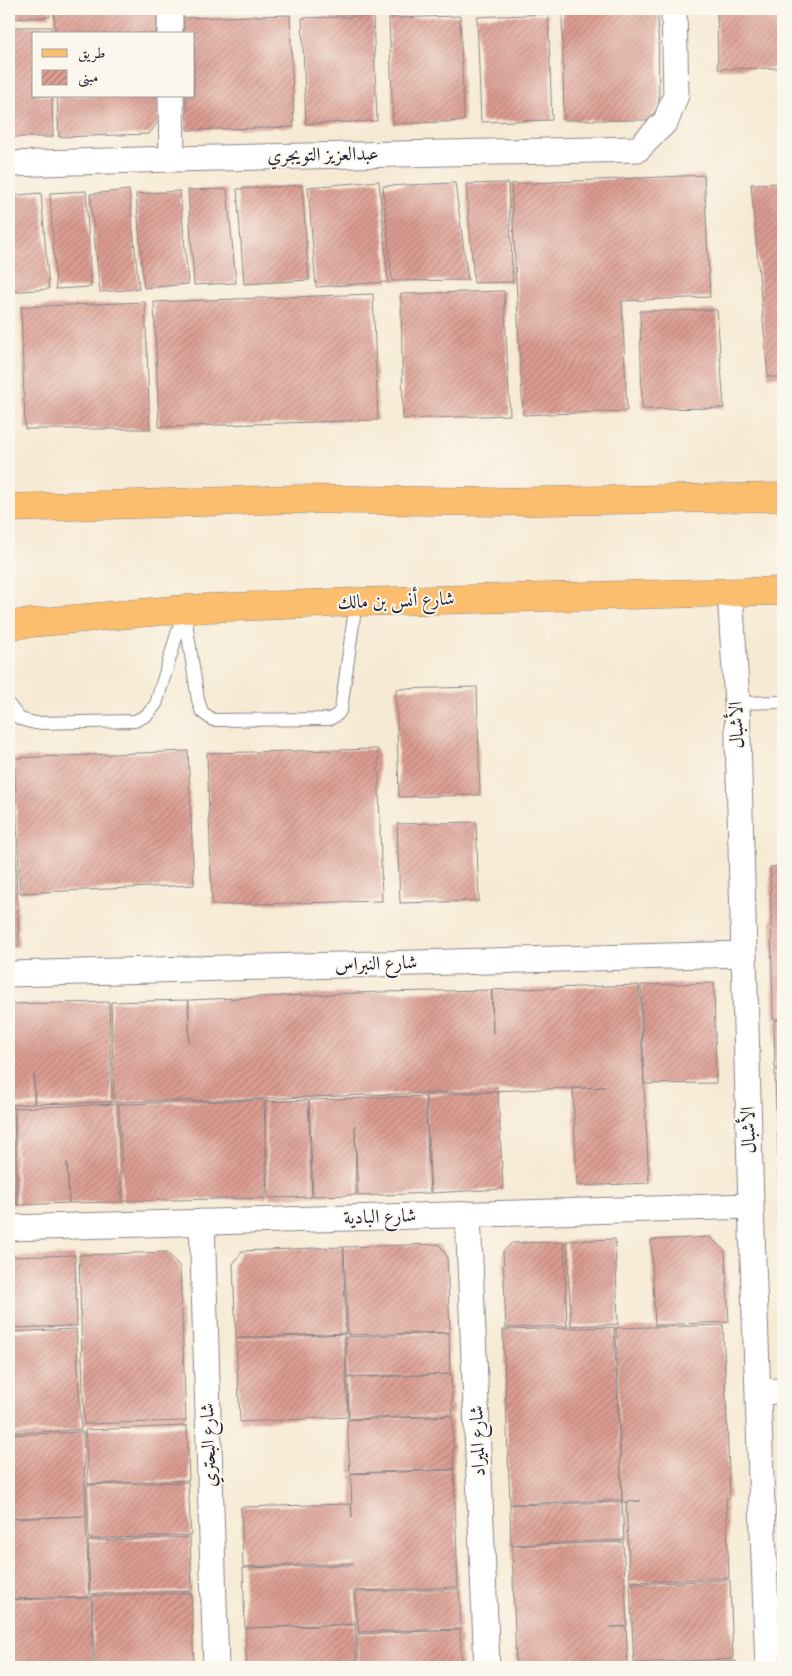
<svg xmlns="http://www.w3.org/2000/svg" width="792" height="1676" font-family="'IM FELL DW Pica',Amiri,serif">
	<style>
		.building { fill: url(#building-hatch) }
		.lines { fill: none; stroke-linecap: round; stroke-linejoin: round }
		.service-casing { stroke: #8c8688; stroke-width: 14 }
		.minor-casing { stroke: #8c8688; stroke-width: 27 }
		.primary-casing { stroke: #8c8688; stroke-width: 29 }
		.service { stroke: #fff; stroke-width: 12 }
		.minor { stroke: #fff; stroke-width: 25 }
		.primary { stroke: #fbbd6e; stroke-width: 28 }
		.labels { text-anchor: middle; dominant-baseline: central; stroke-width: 4; stroke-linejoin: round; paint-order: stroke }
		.street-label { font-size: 19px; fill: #22223b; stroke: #fbf7ec }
	</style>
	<defs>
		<pattern id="building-hatch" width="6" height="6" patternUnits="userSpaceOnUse" patternTransform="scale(1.25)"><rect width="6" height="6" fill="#dc9c91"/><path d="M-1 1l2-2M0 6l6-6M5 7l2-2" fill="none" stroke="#b27f78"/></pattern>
	</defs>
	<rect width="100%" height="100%" fill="#fbf7ec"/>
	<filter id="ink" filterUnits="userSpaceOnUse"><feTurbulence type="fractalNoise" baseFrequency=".02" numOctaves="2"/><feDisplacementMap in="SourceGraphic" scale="10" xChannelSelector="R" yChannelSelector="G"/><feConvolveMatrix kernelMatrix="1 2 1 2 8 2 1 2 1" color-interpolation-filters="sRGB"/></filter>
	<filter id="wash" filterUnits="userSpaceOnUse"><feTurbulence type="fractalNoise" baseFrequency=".0096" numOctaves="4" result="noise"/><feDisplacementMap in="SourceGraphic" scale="20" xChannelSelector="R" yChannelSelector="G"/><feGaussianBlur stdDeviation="1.12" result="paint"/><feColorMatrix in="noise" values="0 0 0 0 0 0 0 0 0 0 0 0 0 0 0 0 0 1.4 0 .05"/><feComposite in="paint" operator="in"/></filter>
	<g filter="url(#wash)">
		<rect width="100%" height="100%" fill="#f6ead4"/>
		<g id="blocks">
			<path class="building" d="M9,9H50V17L9,19Z
				M54,9H157L156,34H55Z
				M562,9H658L659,106L649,120H564Z
				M717,9H783V68L718,69Z
				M548,14L552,120L481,122L477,17Z
				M290,15L294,127L187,130L186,96H194V34H184L183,18Z
				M373,16L377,121L306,124L302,18Z
				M460,16L464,121L393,124L389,18Z
				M9,27H51V34H34V96H52L53,137H9Z
				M57,96H158L159,121L149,134L59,137Z
				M704,175L710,297L622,301L627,411L523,415L511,184Z
				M379,181L388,282L316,287L308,187Z
				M455,183L468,280L392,281L383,186Z
				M508,183L513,282L474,283L466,184Z
				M783,183V377H768L751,184Z
				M302,185L309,280L244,284L237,189Z
				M227,189L236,283L194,285L188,190Z
				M129,190L139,289L100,292L90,194Z
				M86,191L91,287L56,289L50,193Z
				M180,191L188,284L144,288L136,194Z
				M41,193L49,289L9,292V196Z
				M504,291L510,415L403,419L401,294Z
				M373,294L378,420L159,427L154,302Z
				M145,302L150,429H25L21,307Z
				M717,310L724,408L642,409L640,311Z
				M477,687L480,795L399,797L396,689Z
				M378,749L382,901L212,905L207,753Z
				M188,751L194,885L20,893L14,758Z
				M9,812H14L19,947H9Z
				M476,822L479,901L400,903L397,824Z
				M783,866V1019H773L770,867Z
				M714,983L716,1083L644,1084L641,985Z
				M639,985L649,1183L577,1186L573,1089L605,1087L192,1101V1100L114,1102L111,1002L188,1000L189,1042V1000L382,992L491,990L493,1033L492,990Z
				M109,1002L112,1102L35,1104L34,1074V1104L9,1105V1004Z
				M783,1020V1068H775L774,1021Z
				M775,1070H783V1118H776Z
				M498,1092L503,1189L431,1193L426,1095Z
				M425,1096L430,1193L358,1196L355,1125L356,1195L313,1196L309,1100Z
				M264,1100L267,1198L123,1201L119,1104Z
				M308,1100L312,1197L269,1198L265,1102Z
				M117,1104L121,1202L69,1203L67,1162L69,1203L18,1205L15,1108Z
				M9,1107H14L16,1205H9Z
				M777,1120H783V1266H780Z
				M710,1237L725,1251L729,1322L655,1325L651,1240Z
				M615,1239L618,1324L571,1326L567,1241Z
				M564,1242L567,1326L506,1328L503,1251L512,1243Z
				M439,1244L447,1256L450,1332L348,1335L344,1247Z
				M343,1247L346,1333L236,1338L233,1264L242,1251Z
				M167,1252L180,1267L186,1421L84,1424L79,1255Z
				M75,1255L77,1326L9,1328V1257Z
				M723,1325L730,1498H726L729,1578L630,1582L626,1502L641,1501L622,1502L616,1328Z
				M614,1327L622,1500L510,1504L503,1330Z
				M76,1329L81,1430L9,1433V1332Z
				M449,1333L450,1374L347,1377L346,1337Z
				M344,1334L348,1417L240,1422L236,1339Z
				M451,1374L453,1415L349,1419L348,1378Z
				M452,1416L454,1469L350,1473L347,1420Z
				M187,1426L189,1480L88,1484L85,1430Z
				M83,1432L86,1516L9,1518V1435Z
				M454,1470L458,1587L354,1591L355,1624L245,1628L243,1568L353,1565V1563L243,1567L241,1507L351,1504L352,1517L351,1474Z
				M188,1482L191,1535L89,1539L87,1485Z
				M622,1502L624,1540L511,1545L510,1505Z
				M86,1516L89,1597L9,1599V1519Z
				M190,1537L192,1591L90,1594L88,1541Z
				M623,1542L627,1626L611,1627H626L628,1665L574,1667H516L512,1546Z
				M730,1580L733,1659L634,1663L630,1584Z
				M459,1589L461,1629L358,1632L356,1592Z
				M191,1593L194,1667H95L92,1596Z
				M91,1598L93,1667H9V1600Z
				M355,1625L357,1667H247L245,1628Z
				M460,1630L462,1667H359L357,1634Z
				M736,1661V1667H639V1666Z"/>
		</g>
	</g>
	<g filter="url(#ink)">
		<use href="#blocks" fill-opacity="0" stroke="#8c8688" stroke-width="1"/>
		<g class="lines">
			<g class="service-casing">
				<path id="service" d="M184,609L198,700L202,712L213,720L330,719L338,714L341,709L356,602
					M737,703L783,702
					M9,705L20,719L35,723L135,721L147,715L156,704L183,614"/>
			</g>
			<g class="minor-casing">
				<path id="minor" d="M170,9V34
					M171,96L172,159
					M9,164L172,159L638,149L666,121L676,95L674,9
					M730,592L737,703L751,1206L768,1667
					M9,974L744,954
					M468,1214L487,1667
					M202,1222L216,1667
					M9,1228L751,1206
					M758,1392L783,1391"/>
			</g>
			<g class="primary-casing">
				<path id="primary" d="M9,508L298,499L492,502L783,497
					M9,625L184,609L356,602L783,591"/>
			</g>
			<use href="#service" class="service"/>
			<use href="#minor" class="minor"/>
			<use href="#primary" class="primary"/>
		</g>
	</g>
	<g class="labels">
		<g class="street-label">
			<text transform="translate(323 155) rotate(-1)">عبدالعزيز التويجري</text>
			<text transform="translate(396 601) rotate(-2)">شارع أنس بن مالك</text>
			<text transform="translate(737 725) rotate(-92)">الأشبال</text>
			<text transform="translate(376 964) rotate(-2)">شارع النبراس</text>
			<text transform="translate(749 1130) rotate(-92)">الأشبال</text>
			<text transform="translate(380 1217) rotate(-2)">شارع البادية</text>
			<text transform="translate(478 1441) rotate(-92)">شارع الميراد</text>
			<text transform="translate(209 1445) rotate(-92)">شارع البحتري</text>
		</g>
	</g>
	<rect width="792" height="1676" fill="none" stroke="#fbf7ec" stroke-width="30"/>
	<rect x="32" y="32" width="162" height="65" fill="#fbf7ec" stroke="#a4a2a5"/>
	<rect x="42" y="49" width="25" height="8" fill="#fbbd6e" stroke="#a4a2a5"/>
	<text x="78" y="58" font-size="15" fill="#22223b">طريق</text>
	<rect x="42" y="70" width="25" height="15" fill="url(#building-hatch)" stroke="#a4a2a5"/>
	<text x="78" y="82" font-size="15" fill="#22223b">مبنى</text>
</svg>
